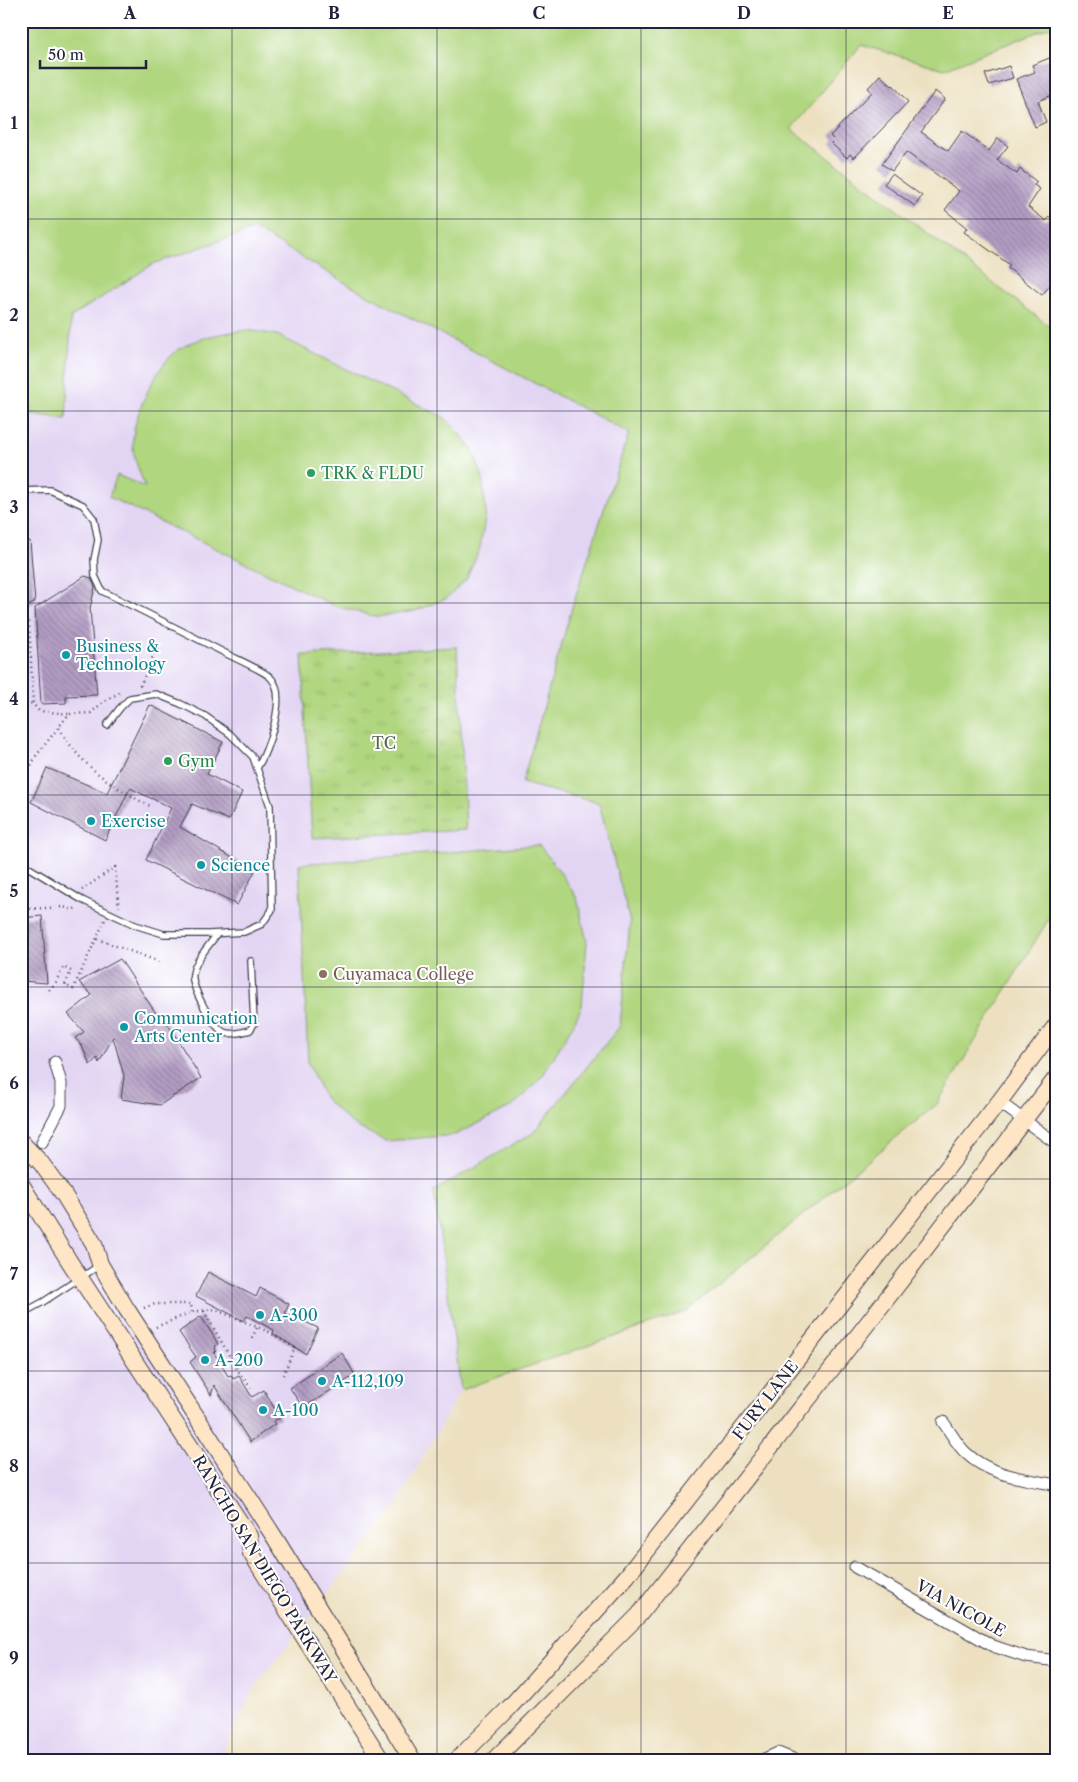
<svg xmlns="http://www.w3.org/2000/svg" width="1078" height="1782" font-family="'Libre Caslon Text',serif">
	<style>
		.built { fill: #e2d4f3 }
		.grass { fill: #b0d67f; stroke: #697c5d }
		.park { fill: url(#park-tufts); stroke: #697c5d }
		.building { fill: url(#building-back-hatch) }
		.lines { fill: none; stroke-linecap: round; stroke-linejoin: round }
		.lane-casing { stroke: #403e4f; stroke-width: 8 }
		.street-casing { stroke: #403e4f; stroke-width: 13 }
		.secondary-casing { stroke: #403e4f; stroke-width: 18 }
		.path { stroke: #403e4f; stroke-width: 2.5; stroke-dasharray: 1 4; stroke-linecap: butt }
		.lane { stroke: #fff; stroke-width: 5.5 }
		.street { stroke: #fff; stroke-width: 11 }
		.secondary { stroke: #fde5c5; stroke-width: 16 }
		.grid { fill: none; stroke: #22223b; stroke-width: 1; stroke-opacity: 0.55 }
		.leisure-dot { fill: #2e9e5b; stroke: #fff; stroke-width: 2 }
		.culture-dot { fill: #0f9aa8; stroke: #fff; stroke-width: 2 }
		.education-dot { fill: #8d6e63; stroke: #fff; stroke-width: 2 }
		.labels { text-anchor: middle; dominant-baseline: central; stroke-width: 4; stroke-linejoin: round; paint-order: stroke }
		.leisure-label { font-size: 16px; fill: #27864d; stroke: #fff; text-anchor: start }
		.culture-label { font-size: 16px; fill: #0d838f; stroke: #fff; text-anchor: start }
		.park-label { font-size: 16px; fill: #546153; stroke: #fff }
		.education-label { font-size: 16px; fill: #785e54; stroke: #fff; text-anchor: start }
		.street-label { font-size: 16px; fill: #22223b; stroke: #fff }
		.neatline { fill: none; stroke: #22223b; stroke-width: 2 }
		.grid-label { font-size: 16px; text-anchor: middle; font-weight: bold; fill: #22223b }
	</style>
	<defs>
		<pattern id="park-tufts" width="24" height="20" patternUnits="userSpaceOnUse" patternTransform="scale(1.25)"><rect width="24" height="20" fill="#b0d67f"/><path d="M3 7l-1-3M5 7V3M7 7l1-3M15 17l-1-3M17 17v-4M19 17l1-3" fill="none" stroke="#97b76f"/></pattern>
		<pattern id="building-back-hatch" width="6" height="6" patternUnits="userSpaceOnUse" patternTransform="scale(1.25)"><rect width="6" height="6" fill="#b29cc3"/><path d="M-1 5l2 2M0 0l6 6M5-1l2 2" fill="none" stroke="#907fa0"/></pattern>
	</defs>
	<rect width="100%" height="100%" fill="#fff"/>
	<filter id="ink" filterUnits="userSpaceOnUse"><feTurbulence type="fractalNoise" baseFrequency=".02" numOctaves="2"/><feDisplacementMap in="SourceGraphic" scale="10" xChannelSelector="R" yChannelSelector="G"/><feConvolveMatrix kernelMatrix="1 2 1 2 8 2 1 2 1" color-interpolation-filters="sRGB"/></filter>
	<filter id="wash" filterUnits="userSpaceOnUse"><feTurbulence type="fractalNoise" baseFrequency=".0096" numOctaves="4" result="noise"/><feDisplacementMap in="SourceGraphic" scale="20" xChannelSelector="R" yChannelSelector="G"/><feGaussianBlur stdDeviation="1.12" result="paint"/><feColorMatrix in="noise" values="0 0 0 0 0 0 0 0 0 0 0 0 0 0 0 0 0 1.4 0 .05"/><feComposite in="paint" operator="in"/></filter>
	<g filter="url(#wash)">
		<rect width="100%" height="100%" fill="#ece0c0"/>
		<path class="built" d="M254,229L354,288L629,433L573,604L522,782L599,802L630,922L620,1026L533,1133L434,1191L461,1390L396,1505L253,1690L218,1761H21V412L66,419L71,317L153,264Z"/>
		<path class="grass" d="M21,21H1057V24L944,69L861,45L791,129L1057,332V905L937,1104L685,1312L461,1390L434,1191L533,1133L620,1026L630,922L599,803L522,783L573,604L629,433L354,288L254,229L153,264L71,317L66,419L21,412Z
			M247,330L277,335L445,418L458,431L472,449L482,475L486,513L480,548L466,580L447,598L415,611L377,617L335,606L109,497L117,475L145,487C141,475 134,461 133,447C130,421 156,365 178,350C199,336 223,333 247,330Z
			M539,845L558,869L577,898L587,942L582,1006L573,1025L543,1075L514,1105L455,1135L386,1141L353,1125L325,1099L308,1063L299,864Z"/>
		<path class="park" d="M457,647L466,830L312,838L302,655Z"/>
		<g id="blocks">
			<path class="building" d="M1057,55V93L1038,101L1046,122L1035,127L1016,79L1035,72L1032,65Z
				M1009,66L1013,78L989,85L985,74Z
				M880,75L892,86L893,85L908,102L854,158L850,154L847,158L831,143L834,140L830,136L872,92L868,88Z
				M935,91L945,99L921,132L948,151L962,131L989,151L998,138L1008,146L997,160L1017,174L1020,169L1037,182L1034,185L1040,189L1028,207L1046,221L1049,217L1057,224V277L1042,295L1008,268L1010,265L964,232L967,228L945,210L959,191L906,152L892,171L882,164Z
				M892,174L922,196L915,206L884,184Z
				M21,541H30L35,602L21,610Z
				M85,576L91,578L95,587L90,608L97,695L66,696V703L41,704L35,608Z
				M150,705L223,742L207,774L242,792L229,820L192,804L180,827L255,871L237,905L146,860L171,808L130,788L105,840L31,802L47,768L107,793Z
				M42,916L47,983L21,981V918Z
				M120,959L161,1021L164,1018L201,1078L160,1105L121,1099L124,1076L113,1037L99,1063L97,1058L90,1065L82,1046L75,1038L84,1032L68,1014L92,995L79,982Z
				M208,1272L256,1297L260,1288L289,1304L285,1313L318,1328L306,1354L273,1334L274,1330L247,1316L244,1321L196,1296Z
				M201,1316L218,1344L215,1347L216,1351L214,1353L228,1376L231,1375L233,1379L239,1376L252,1397L264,1390L280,1418L273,1421L275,1424L250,1442L214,1385L211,1395L190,1362L196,1357L179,1332Z
				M342,1353L355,1375L303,1408L290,1388Z"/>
		</g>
	</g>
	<g filter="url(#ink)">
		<use href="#blocks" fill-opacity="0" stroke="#403e4f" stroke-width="1"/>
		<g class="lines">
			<g class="lane-casing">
				<path id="lane" d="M21,491L50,490L83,505L94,519L98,540L94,560L95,576L102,591C143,611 184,632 225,653C234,658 265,671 271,678C288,695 268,751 257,768
					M21,863L82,900L135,925L164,934H209L244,932L262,924L272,910L270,806L253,757L230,734L205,716L181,704L156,694L130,698L120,708L107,725
					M217,934C209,946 195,960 193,974C190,986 214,1030 226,1033C234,1035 242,1032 250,1030L254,1024L251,961
					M21,1314L43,1302L100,1265"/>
			</g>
			<g class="street-casing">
				<path id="street" d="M999,1102L1057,1144
					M42,1142L61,1106V1083L55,1062
					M943,1422C950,1431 957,1445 966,1453C990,1476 1026,1479 1057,1485
					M855,1567L993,1646L1026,1657L1057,1661
					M760,1761L778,1753L798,1761"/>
			</g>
			<g class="secondary-casing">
				<path id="secondary" d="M21,1142L41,1163L64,1195L94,1244L100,1264L126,1308L275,1538L413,1761
					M21,1184L71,1264L249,1536L251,1553L382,1761
					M456,1761L509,1708L627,1576L999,1102L1057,1024
					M493,1761L639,1615L885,1301L1057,1077"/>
			</g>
			<path class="path" d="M21,622L29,620L33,704L39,711L69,714
				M21,635L26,702
				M140,686L158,645
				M21,700L33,704
				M59,728C65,738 72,748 80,757C100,778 124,793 150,806
				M22,783L36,756L69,714L91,713L103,702L119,693
				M82,890L115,867L119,907
				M25,909L63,907L73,910L76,908
				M97,939L160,962
				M49,990L56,982L63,967L71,971L65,985L73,989L105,920
				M144,1308L155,1304H191L192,1312
				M204,1311L238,1371L251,1388
				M156,1327L192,1312L214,1309L269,1332L295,1348L283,1375
				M252,1338L257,1328"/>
			<use href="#lane" class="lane"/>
			<use href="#street" class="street"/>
			<use href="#secondary" class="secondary"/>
		</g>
	</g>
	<path class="grid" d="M232,21V1761M437,21V1761M641,21V1761M846,21V1761M21,219H1057M21,411H1057M21,603H1057M21,795H1057M21,987H1057M21,1179H1057M21,1371H1057M21,1563H1057"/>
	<g class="leisure-dot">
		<circle cx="311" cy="473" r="5"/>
		<circle cx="168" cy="761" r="5"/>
	</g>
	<g class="culture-dot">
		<circle cx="66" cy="655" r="5"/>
		<circle cx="91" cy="821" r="5"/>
		<circle cx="201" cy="865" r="5"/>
		<circle cx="124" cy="1027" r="5"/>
		<circle cx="260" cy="1315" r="5"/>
		<circle cx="205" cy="1360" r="5"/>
		<circle cx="322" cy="1381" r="5"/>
		<circle cx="263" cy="1410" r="5"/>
	</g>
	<circle class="education-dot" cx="323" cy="974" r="5"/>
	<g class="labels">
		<g class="leisure-label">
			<text x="321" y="473">TRK &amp; FLDU</text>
			<text x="178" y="761">Gym</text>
		</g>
		<g class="culture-label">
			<text x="76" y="646">Business &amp;<tspan x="76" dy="18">Technology</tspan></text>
			<text x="101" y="821">Exercise</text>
			<text x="211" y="865">Science</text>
			<text x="134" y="1018">Communication<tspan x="134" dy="18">Arts Center</tspan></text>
			<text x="270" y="1315">A-300</text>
			<text x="215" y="1360">A-200</text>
			<text x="332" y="1381">A-112,109</text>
			<text x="273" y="1410">A-100</text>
		</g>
		<g class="park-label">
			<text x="384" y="743">TC</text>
		</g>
		<g class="education-label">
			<text x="333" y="974">Cuyamaca College</text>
		</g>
		<g class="street-label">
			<text transform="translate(765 1400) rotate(-52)">FURY LANE</text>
			<text transform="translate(265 1569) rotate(59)">RANCHO SAN DIEGO PARKWAY</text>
			<text transform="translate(961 1608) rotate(29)">VIA NICOLE</text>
		</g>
	</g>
	<rect width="1078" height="1782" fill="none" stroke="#fff" stroke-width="55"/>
	<path d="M40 60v8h106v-8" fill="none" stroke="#22223b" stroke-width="2.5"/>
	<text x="48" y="60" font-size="15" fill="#22223b" stroke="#ffffff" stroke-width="4" paint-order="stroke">50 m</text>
	<rect x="28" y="28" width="1022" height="1726" class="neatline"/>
	<g class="grid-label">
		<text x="130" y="19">A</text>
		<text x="334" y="19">B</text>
		<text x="539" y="19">C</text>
		<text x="744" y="19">D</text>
		<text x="948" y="19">E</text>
		<text x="14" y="129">1</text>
		<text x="14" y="321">2</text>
		<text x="14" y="513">3</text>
		<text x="14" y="705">4</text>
		<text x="14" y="897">5</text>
		<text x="14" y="1089">6</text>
		<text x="14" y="1280">7</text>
		<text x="14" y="1472">8</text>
		<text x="14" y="1664">9</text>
	</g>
</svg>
